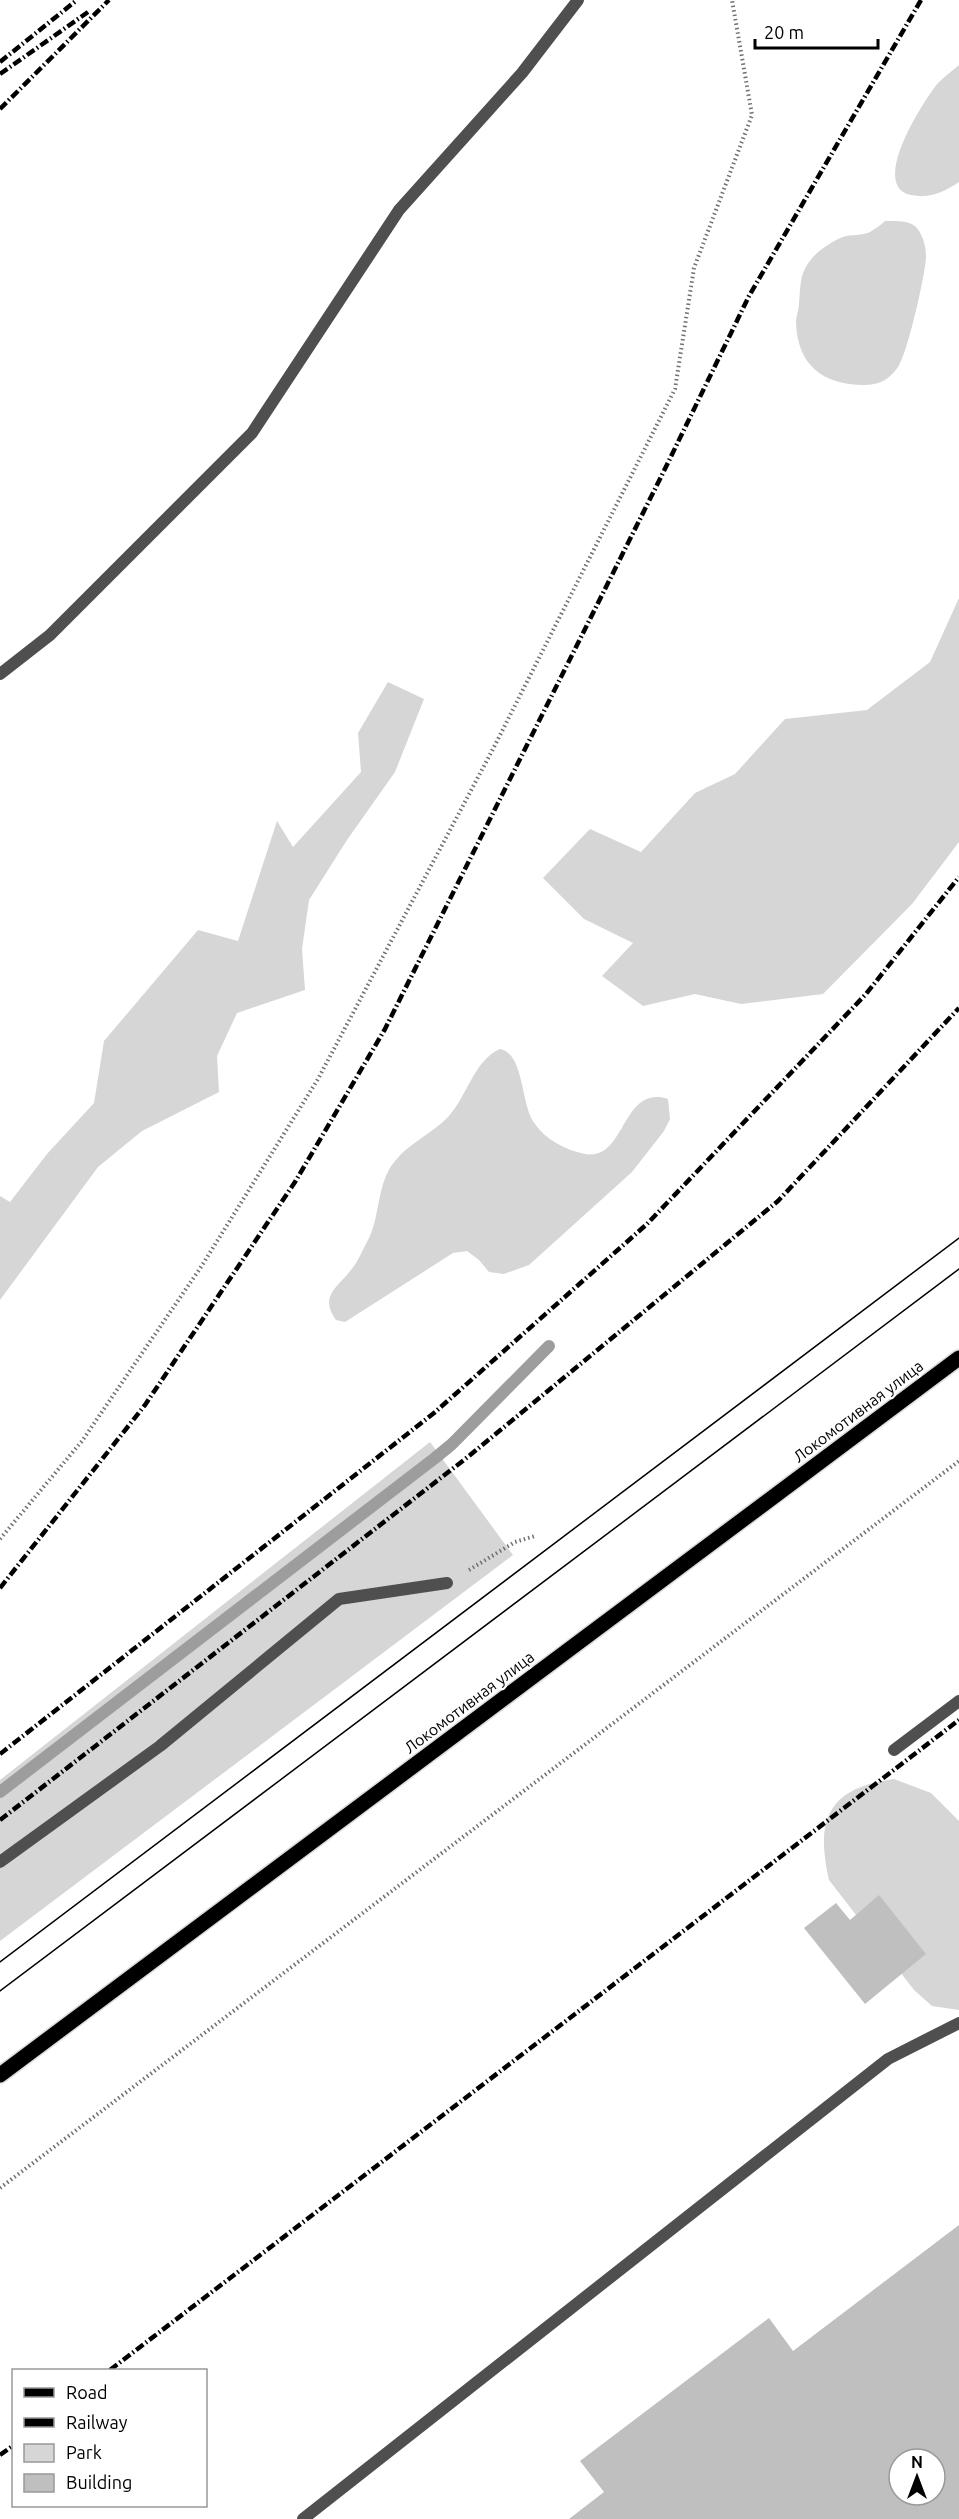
<svg xmlns="http://www.w3.org/2000/svg" width="959" height="2519" font-family="Ubuntu,sans-serif">
	<style>
		.green { fill: #d6d6d6 }
		.lines { fill: none; stroke-linecap: round; stroke-linejoin: round }
		.stream { stroke: #9d9d9d; stroke-width: 12 }
		.building { fill: #bfbfbf; fill-rule: evenodd }
		.primary-casing { stroke: #dbdbdb; stroke-width: 18 }
		.path { stroke: #717171; stroke-width: 4; stroke-dasharray: 1.5 3; stroke-linecap: butt }
		.lane { stroke: #4f4f4f; stroke-width: 12 }
		.primary { stroke: #000; stroke-width: 15 }
		.tram { stroke: #000; stroke-width: 1.5 }
		.rail { stroke: #000; stroke-width: 4.5; stroke-dasharray: 9 3 1.5 3; stroke-linecap: butt }
		.labels { text-anchor: middle; dominant-baseline: central; stroke-width: 4.5; stroke-linejoin: round; paint-order: stroke }
		.street-label { font-size: 16px; fill: #000; stroke: #fff }
	</style>
	<rect width="100%" height="100%" fill="#fff"/>
	<path class="green" d="M959,65V182C944,192 930,199 911,195C868,186 924,100 938,83C944,77 952,71 959,65Z
		M885,221C895,221 909,220 916,227C923,235 926,246 926,257C925,276 908,352 898,367C889,380 879,385 864,385C822,385 797,364 796,322C796,316 799,310 799,304C801,282 799,271 816,254C822,248 835,240 843,237C852,234 862,236 870,232C875,229 881,225 885,221Z
		M959,598V842L912,904L823,994L741,1004L695,994L643,1006L602,976L633,943L584,919L543,878L590,829L641,852L695,793L735,774L785,719L867,710L930,662Z
		M388,682L424,699L395,772L347,840L309,900L302,949L305,990L237,1013L217,1056L219,1092L142,1131L98,1167L0,1300V1196L10,1202L47,1154L94,1103L104,1041L198,930L238,941L277,821L293,847L361,772L358,733Z
		M500,1049C525,1054 520,1105 535,1124C546,1140 566,1150 585,1154C626,1162 621,1084 668,1099L670,1119L664,1131L632,1172L529,1265L504,1274L489,1272L479,1260L467,1251L453,1253L345,1322L336,1320C319,1296 337,1288 351,1270C358,1262 362,1251 367,1242C381,1217 376,1183 395,1161C409,1143 433,1133 448,1117C467,1097 474,1060 500,1049Z
		M430,1442L513,1555L0,1941V1780Z
		M894,1779L931,1793L959,1821V2010L932,2006L914,1990L829,1880C815,1819 828,1788 894,1779Z"/>
	<g class="lines">
		<path class="stream" d="M0,1792L435,1458L452,1444L549,1346"/>
	</g>
	<path class="building" d="M879,1895L926,1954L865,2004L804,1928L836,1903L850,1920Z
		M959,2225V2519H569L604,2492L580,2461L769,2318L793,2351ZM899,2459H935V2495H899Z"/>
	<g class="lines">
		<g class="primary-casing">
			<path id="primary" d="M0,2075L959,1358"/>
		</g>
		<path class="path" d="M0,1539L82,1441L201,1267L318,1079L493,749L675,389L694,268L752,115L732,0
			M469,1570L515,1542L535,1536
			M0,2188L959,1461"/>
		<path class="lane" d="M0,674L50,635L252,433L399,210L522,73L578,0
			M894,1750L959,1701
			M0,1862L160,1746L339,1599L447,1583
			M303,2519L888,2059L959,2023"/>
		<use href="#primary" class="primary"/>
		<path class="tram" d="M0,1962L959,1238
			M0,1991L959,1269"/>
		<path class="rail" d="M0,62L77,0
			M0,74L88,12
			M0,109L109,0
			M0,1588L145,1405L295,1182L385,1029L661,477L749,296L921,0
			M0,1754L434,1413L647,1224L866,994L959,877
			M0,1820L469,1456L778,1201L959,1008
			M110,2370L959,1720
			M0,2455L14,2445"/>
	</g>
	<g class="labels">
		<g class="street-label">
			<text transform="translate(858 1411) rotate(-37)">Локомотивная улица</text>
			<text transform="translate(469 1702) rotate(-37)">Локомотивная улица</text>
		</g>
	</g>
	<rect x="12" y="2369" width="195" height="138" fill="#ffffff" stroke="#999999" stroke-width="1.5"/>
	<rect x="24" y="2388" width="30" height="9" fill="#000000" stroke="#999999" stroke-width="1.5"/>
	<text x="66" y="2399" font-size="18" fill="#000000">Road</text>
	<rect x="24" y="2418" width="30" height="9" fill="#000000" stroke="#999999" stroke-width="1.5"/>
	<text x="66" y="2429" font-size="18" fill="#000000">Railway</text>
	<rect x="24" y="2444" width="30" height="18" fill="#d6d6d6" stroke="#999999" stroke-width="1.5"/>
	<text x="66" y="2459" font-size="18" fill="#000000">Park</text>
	<rect x="24" y="2474" width="30" height="18" fill="#bfbfbf" stroke="#999999" stroke-width="1.5"/>
	<text x="66" y="2489" font-size="18" fill="#000000">Building</text>
	<g transform="translate(917 2477)"><circle r="28" fill="#ffffff" stroke="#999999" stroke-width="1.5"/>
	<path d="M0-4.5L10 22L0 15L-10 22Z" fill="#000000"/>
	<text y="-9" font-size="16" font-weight="bold" text-anchor="middle" fill="#000000">N</text>
	</g>
	<path d="M755 39v9h123v-9" fill="none" stroke="#000000" stroke-width="3"/>
	<text x="764" y="39" font-size="18" fill="#000000" stroke="#ffffff" stroke-width="4.5" paint-order="stroke">20 m</text>
</svg>
